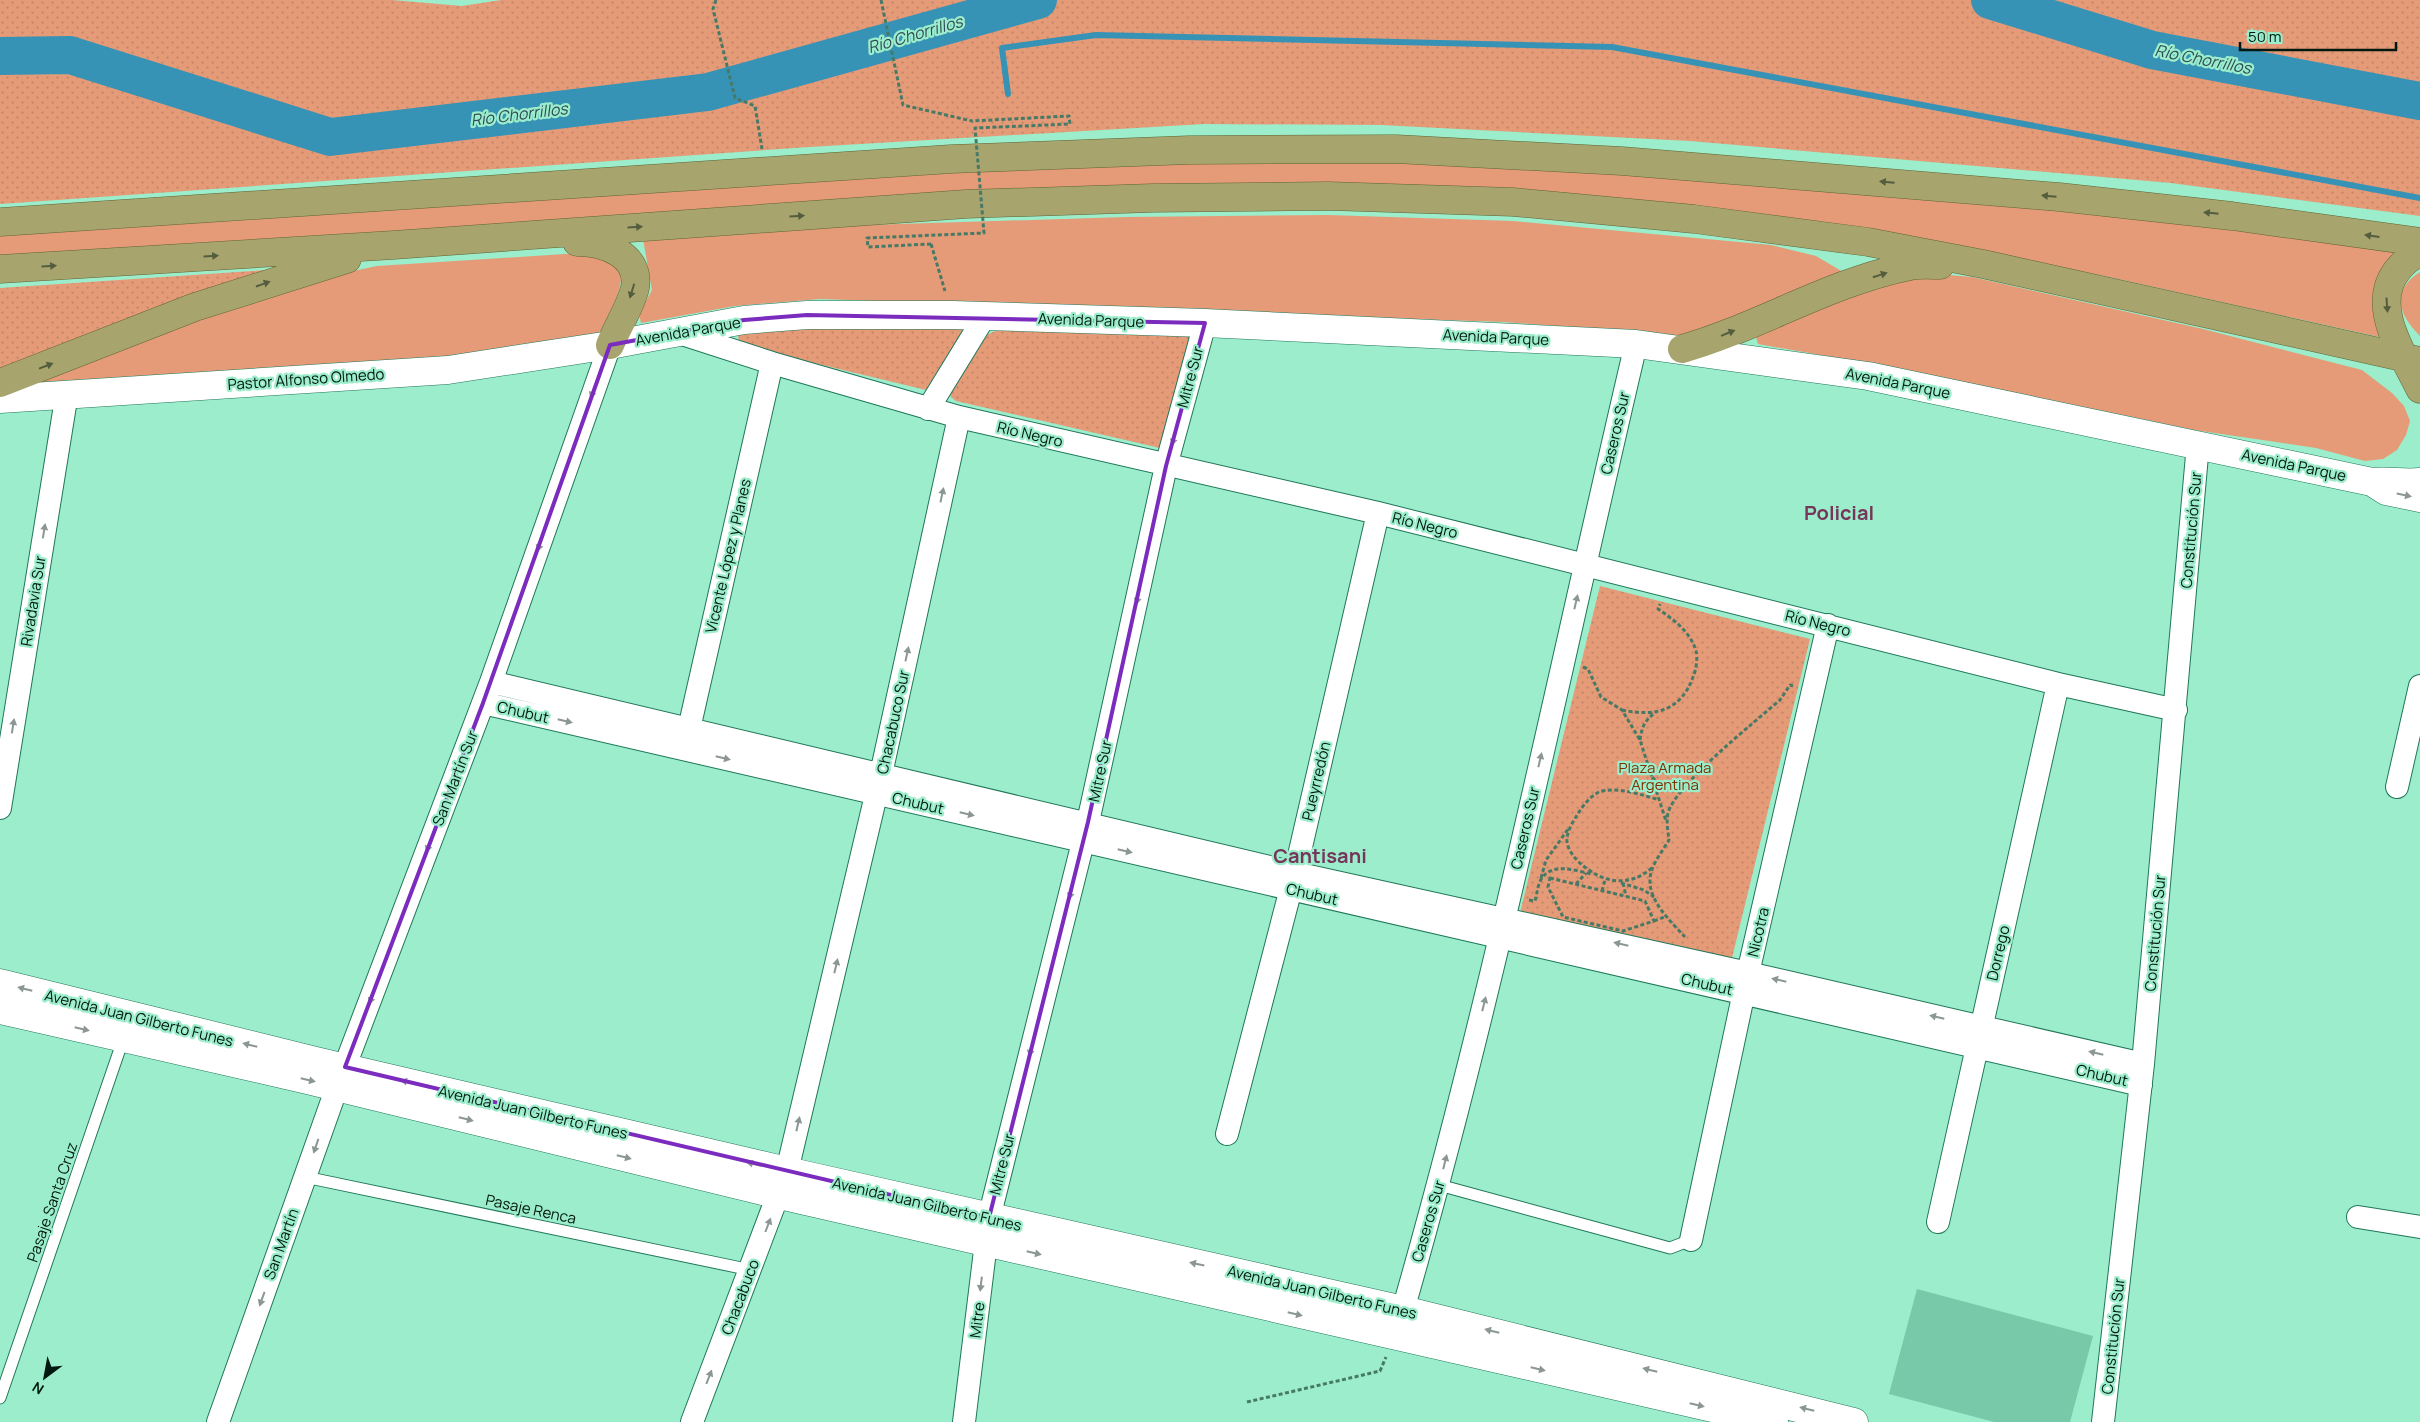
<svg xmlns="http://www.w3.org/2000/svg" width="2420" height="1422" font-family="Manrope,sans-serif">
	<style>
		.grass { fill: #e59b77 }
		.park { fill: url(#park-dots) }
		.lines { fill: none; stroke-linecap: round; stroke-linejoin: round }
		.stream { stroke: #3793b6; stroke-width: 6 }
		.river { stroke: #3793b6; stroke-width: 38 }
		.building { fill: #78c9a9 }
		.service-casing { stroke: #20775a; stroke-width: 13 }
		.minor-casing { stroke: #20775a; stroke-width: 24 }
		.tertiary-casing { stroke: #20775a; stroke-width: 29 }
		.secondary-casing { stroke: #20775a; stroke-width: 29 }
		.trunk-casing { stroke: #5e6535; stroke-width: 29 }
		.path { stroke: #477a66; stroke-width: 3; stroke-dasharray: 4 2.5; stroke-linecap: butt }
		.service { stroke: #fff; stroke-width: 11 }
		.minor { stroke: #fff; stroke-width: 22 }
		.tertiary { stroke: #fff; stroke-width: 28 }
		.secondary { stroke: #fff; stroke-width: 28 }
		.trunk { stroke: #a7a46e; stroke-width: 28 }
		.path-bridge { stroke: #477a66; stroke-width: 3; stroke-dasharray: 4 2.5; stroke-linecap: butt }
		.oneway { fill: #545e3e }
		.oneway2 { fill: #8c9793 }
		.marked { fill: none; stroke: #7b2cbf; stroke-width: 4; stroke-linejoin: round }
		.labels { text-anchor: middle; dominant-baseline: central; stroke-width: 4.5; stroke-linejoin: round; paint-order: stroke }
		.street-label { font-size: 15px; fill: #00180f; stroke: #9bedcb }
		.park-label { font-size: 15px; fill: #7e3200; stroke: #9bedcb }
		.water-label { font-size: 16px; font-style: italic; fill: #2f4b57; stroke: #9bedcb }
		.district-label { font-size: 20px; font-weight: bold; fill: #75365a; stroke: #9bedcb }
	</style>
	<defs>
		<pattern id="park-dots" width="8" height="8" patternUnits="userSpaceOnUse" patternTransform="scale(1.25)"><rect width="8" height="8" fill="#e59b77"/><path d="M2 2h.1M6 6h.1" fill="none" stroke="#c38566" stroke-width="1.8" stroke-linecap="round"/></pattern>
	</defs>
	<rect width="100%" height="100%" fill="#9bedcb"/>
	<path class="grass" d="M1237,158L1471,162L2056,206L2397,252C2373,279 2366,302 2380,337L2109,277L1916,239L1466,189L0,260V234L967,169Z
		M1328,215L1513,221L1771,245L1816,256L1843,272L1690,339L1620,331L1504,322L820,299L735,306L641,323L639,314L652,290L643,239L836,226L1126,217Z
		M596,252C602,257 615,262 619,268C628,283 606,319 599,334L436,360L32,386L31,378L297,283L377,266Z
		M1913,272L1972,277L2203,329L2362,370L2392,393L2404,406L2410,421L2406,435L2397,450L2383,459L2365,461L2316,448L2194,430L1911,371L1758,344L1756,337L1759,329Z
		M2420,272V336C2398,315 2391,290 2420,272Z"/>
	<path class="park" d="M0,0H392L462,6L501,0H2420V216L2171,183L1690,141L1381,125L1204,124L809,147L0,204Z
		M266,270L0,375V288Z
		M807,323L966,328L926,390L760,350L739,341L738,335Z
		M1000,329L1193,336L1160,448L956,401L951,397L949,390L984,336Z
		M1600,586L1810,639L1730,966L1520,913Z"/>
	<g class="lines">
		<path class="stream" d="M1008,94L1002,48L1096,35L1612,47L2420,198"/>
		<path class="river" d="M1990,0L2152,50L2420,101
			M0,56L70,55L330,137L708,92L1038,0"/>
	</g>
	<path class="building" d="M1917,1289L2093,1336L2070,1422H1994L1889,1394Z"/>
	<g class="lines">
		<g class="service-casing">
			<path id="service" d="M305,1177L751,1270
				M1439,1185L1670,1248L1691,1240
				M0,1398L124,1037"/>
		</g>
		<g class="minor-casing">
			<path id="minor" d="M676,332L772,363L959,417L1378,513L2058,684L2176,710
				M928,409L985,316
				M491,682L1295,873L1748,973L2143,1064
				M483,703L2141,1085
				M686,742L772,363
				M2397,787L2420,686
				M0,808L67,393
				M1227,1134L1295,873L1378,513
				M2358,1217L2420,1227
				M1938,1222L2058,684
				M1691,1240L1748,973L1828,625
				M1403,1310C1495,991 1560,666 1636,344
				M218,1422L337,1087L491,682L610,345
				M692,1422L787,1171L881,774L959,417
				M964,1422L989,1218L1088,822L1166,466L1205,323
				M2103,1422L2143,1064L2198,444"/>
		</g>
		<g class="tertiary-casing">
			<path id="tertiary" d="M0,399L448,370L610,345L744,320L807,315H953L1205,323L1636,344L1868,376L2372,482
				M2420,482C2404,484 2388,480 2372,482L2386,491L2420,498"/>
		</g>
		<g class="secondary-casing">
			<path id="secondary" d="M0,983L316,1061L787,1171L1403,1310L1854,1422
				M0,1010L308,1080L779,1195L1774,1422"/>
		</g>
		<g class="trunk-casing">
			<path id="trunk" d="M0,222L951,159L1189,150L1396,149L1622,161L2059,197L2232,216L2420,242
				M577,242C603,242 641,254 635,288C631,305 617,328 610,345
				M2420,253C2411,256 2402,264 2396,272C2370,307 2404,356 2420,389
				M0,269L394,245L966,204L1153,198L1328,196L1513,202L1694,219L1868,242L1983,264L2420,361
				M1682,349C1759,327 1830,282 1910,266C1919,264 1931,265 1940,265
				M0,383L195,307L347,259"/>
		</g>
		<path class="path" d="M716,0L713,9L735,98L755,106L762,149
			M881,0L903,105L972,121
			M931,244L945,291
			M1583,667L1588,669L1601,697L1622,710L1640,740L1666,821
			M1622,710C1655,717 1681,711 1693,677C1696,671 1698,657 1696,651C1690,631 1674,620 1658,609L1660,604
			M1640,740C1642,726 1645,720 1656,712
			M1652,777C1662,787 1671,789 1685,785
			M1652,868C1628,888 1603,883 1581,864C1575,859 1568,850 1567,842C1566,834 1572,823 1576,817C1581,808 1589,797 1599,792C1614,786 1644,795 1659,800
			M1541,878L1546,860L1569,828
			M1550,878L1645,901L1654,921L1623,931L1563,917L1548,887Z
			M1621,883L1644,890L1654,897
			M1623,883L1626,896
			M1576,884L1586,873
			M1602,891L1605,880
			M1529,900L1535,901C1537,894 1538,883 1542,878C1553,862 1576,871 1592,874
			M1654,921L1667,916
			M1685,937C1672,923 1650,902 1650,882C1649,867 1662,852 1669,840C1668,831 1666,822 1668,813C1676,784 1755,722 1780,700L1790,685L1793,686
			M1247,1402L1380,1371L1386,1357"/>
		<use href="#service" class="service"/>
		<use href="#minor" class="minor"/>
		<use href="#tertiary" class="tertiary"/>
		<use href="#secondary" class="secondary"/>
		<use href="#trunk" class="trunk"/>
		<path class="path-bridge" d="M931,244L868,247L867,238L984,233L975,128L1070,124L1069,116L972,121"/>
	</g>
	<defs><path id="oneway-solid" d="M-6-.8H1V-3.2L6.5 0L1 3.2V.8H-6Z" transform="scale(1.25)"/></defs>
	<g class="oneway">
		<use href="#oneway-solid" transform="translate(1887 182) rotate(-175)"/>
		<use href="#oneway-solid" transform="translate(2049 196) rotate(-175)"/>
		<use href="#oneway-solid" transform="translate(2211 213) rotate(-174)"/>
		<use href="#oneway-solid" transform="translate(797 216) rotate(-4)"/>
		<use href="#oneway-solid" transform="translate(635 227) rotate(-4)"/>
		<use href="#oneway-solid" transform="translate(2372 236) rotate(-172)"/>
		<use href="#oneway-solid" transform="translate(211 256) rotate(-4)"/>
		<use href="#oneway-solid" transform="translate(49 266) rotate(-4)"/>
		<use href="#oneway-solid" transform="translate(1880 275) rotate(-17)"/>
		<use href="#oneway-solid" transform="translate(263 284) rotate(-19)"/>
		<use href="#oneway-solid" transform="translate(632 291) rotate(107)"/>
		<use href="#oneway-solid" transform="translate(2387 305) rotate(86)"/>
		<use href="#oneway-solid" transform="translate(1728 333) rotate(-22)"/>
		<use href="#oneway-solid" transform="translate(46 366) rotate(-21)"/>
	</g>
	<g class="oneway2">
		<use href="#oneway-solid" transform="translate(593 391) rotate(109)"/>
		<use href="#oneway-solid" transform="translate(1174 438) rotate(105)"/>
		<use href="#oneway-solid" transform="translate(942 495) rotate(-78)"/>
		<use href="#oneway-solid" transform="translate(2404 495) rotate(12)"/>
		<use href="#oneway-solid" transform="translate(44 531) rotate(-81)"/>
		<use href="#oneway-solid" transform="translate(540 544) rotate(109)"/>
		<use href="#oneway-solid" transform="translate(1138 597) rotate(102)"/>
		<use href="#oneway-solid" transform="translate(1576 602) rotate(-77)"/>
		<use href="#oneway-solid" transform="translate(907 654) rotate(-78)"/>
		<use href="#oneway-solid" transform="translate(565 721) rotate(13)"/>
		<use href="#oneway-solid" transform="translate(13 726) rotate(-81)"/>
		<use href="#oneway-solid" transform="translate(723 758) rotate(13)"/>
		<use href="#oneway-solid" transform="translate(1540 760) rotate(-77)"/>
		<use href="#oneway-solid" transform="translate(967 814) rotate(13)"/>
		<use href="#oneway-solid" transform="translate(429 845) rotate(111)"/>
		<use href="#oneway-solid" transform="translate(1125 851) rotate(13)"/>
		<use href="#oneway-solid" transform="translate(1071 892) rotate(104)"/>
		<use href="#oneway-solid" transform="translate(1621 944) rotate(-167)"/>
		<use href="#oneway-solid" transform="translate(836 966) rotate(-77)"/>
		<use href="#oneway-solid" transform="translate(1779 980) rotate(-167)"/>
		<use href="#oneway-solid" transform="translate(25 989) rotate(-166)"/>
		<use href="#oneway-solid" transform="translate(372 997) rotate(111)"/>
		<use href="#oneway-solid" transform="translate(1484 1004) rotate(-76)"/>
		<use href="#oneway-solid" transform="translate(1937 1017) rotate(-167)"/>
		<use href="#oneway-solid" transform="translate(82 1029) rotate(13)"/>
		<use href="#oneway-solid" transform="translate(250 1045) rotate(-166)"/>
		<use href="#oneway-solid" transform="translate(1031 1049) rotate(104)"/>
		<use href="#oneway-solid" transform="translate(2096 1053) rotate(-167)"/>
		<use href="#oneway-solid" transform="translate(308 1080) rotate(13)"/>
		<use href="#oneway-solid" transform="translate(408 1082) rotate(-167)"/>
		<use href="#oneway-solid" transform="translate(466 1119) rotate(14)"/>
		<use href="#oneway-solid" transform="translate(798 1124) rotate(-77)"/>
		<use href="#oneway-solid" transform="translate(316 1146) rotate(109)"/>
		<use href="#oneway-solid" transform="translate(624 1157) rotate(14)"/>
		<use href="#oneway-solid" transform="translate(1445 1162) rotate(-76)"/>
		<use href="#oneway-solid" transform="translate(754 1164) rotate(-167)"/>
		<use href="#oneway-solid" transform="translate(768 1225) rotate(-69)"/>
		<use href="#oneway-solid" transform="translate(1034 1253) rotate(13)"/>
		<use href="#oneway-solid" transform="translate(1197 1264) rotate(-168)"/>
		<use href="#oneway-solid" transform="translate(981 1284) rotate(97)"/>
		<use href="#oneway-solid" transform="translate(262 1299) rotate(110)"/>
		<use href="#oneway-solid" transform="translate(1295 1314) rotate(13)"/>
		<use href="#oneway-solid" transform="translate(1492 1331) rotate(-166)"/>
		<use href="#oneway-solid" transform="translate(1538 1369) rotate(13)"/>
		<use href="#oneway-solid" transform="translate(1650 1370) rotate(-166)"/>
		<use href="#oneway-solid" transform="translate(709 1377) rotate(-69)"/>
		<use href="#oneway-solid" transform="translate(1697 1405) rotate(13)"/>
		<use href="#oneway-solid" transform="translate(1807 1409) rotate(-166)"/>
	</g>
	<path class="marked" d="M807,315L1205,323L1166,466L1088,822L989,1218L345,1067L483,703L610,345L744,320Z"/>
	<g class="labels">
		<g class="street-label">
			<text transform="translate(1091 320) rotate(2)">Avenida Parque</text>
			<text transform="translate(688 331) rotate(-10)">Avenida Parque</text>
			<text transform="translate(1496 337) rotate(3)">Avenida Parque</text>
			<text transform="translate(1190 377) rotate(-75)">Mitre Sur</text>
			<text transform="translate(306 379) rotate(-4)">Pastor Alfonso Olmedo</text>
			<text transform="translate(1898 383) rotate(11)">Avenida Parque</text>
			<text transform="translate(1615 433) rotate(-77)">Caseros Sur</text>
			<text transform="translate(1030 434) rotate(13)">Río Negro</text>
			<text transform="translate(2294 465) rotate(12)">Avenida Parque</text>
			<text transform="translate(1425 525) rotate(14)">Río Negro</text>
			<text transform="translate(2191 530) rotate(-85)">Constitución Sur</text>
			<text transform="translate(728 556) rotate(-77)">Vicente López y Planes</text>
			<text transform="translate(33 601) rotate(-81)">Rivadavia Sur</text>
			<text transform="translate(1818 623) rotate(14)">Río Negro</text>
			<text transform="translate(523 712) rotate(13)">Chubut</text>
			<text transform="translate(893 722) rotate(-78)">Chacabuco Sur</text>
			<text transform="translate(1100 771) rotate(-78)">Mitre Sur</text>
			<text transform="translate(455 778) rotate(-69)">San Martín Sur</text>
			<text transform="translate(1316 781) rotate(-77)">Pueyrredón</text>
			<text transform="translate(918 803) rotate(13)">Chubut</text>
			<text transform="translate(1525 828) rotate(-77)">Caseros Sur</text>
			<text transform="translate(1312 894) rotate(13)">Chubut</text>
			<text transform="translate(1758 932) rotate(-77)">Nicotra</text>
			<text transform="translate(2155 933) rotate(-85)">Constitución Sur</text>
			<text transform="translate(1998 953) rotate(-77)">Dorrego</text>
			<text transform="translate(1707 984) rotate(13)">Chubut</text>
			<text transform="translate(139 1018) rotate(14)">Avenida Juan Gilberto Funes</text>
			<text transform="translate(2102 1075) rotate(13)">Chubut</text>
			<text transform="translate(533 1112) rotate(13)">Avenida Juan Gilberto Funes</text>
			<text transform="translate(1002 1164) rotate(-76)">Mitre Sur</text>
			<text transform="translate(52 1202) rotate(-71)">Pasaje Santa Cruz</text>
			<text transform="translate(927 1204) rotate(13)">Avenida Juan Gilberto Funes</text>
			<text transform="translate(531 1209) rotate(12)">Pasaje Renca</text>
			<text transform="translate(1428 1221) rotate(-74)">Caseros Sur</text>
			<text transform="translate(281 1244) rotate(-70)">San Martín</text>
			<text transform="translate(1322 1292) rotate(13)">Avenida Juan Gilberto Funes</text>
			<text transform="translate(740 1297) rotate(-69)">Chacabuco</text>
			<text transform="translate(977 1320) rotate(-83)">Mitre</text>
			<text transform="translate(2113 1336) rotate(-84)">Constitución Sur</text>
		</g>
		<g class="park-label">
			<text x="1665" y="767">Plaza Armada<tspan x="1665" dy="17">Argentina</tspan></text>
		</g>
		<g class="water-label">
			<text transform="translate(915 34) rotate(-16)">Río Chorrillos</text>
			<text transform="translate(2203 59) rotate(11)">Río Chorrillos</text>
			<text transform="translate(519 114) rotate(-7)">Río Chorrillos</text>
		</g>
		<g class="district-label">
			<text x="1839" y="512">Policial</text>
			<text x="1320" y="855">Cantisani</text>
		</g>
	</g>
	<g transform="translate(45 1377) rotate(212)" stroke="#9bedcb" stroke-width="4" paint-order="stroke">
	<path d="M0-4L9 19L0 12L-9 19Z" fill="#00180f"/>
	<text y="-8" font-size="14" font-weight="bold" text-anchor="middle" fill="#00180f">N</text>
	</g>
	<path d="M2240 42v8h156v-8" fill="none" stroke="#00180f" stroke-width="2.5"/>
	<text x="2248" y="42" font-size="15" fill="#00180f" stroke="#9bedcb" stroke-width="4" paint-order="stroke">50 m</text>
</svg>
